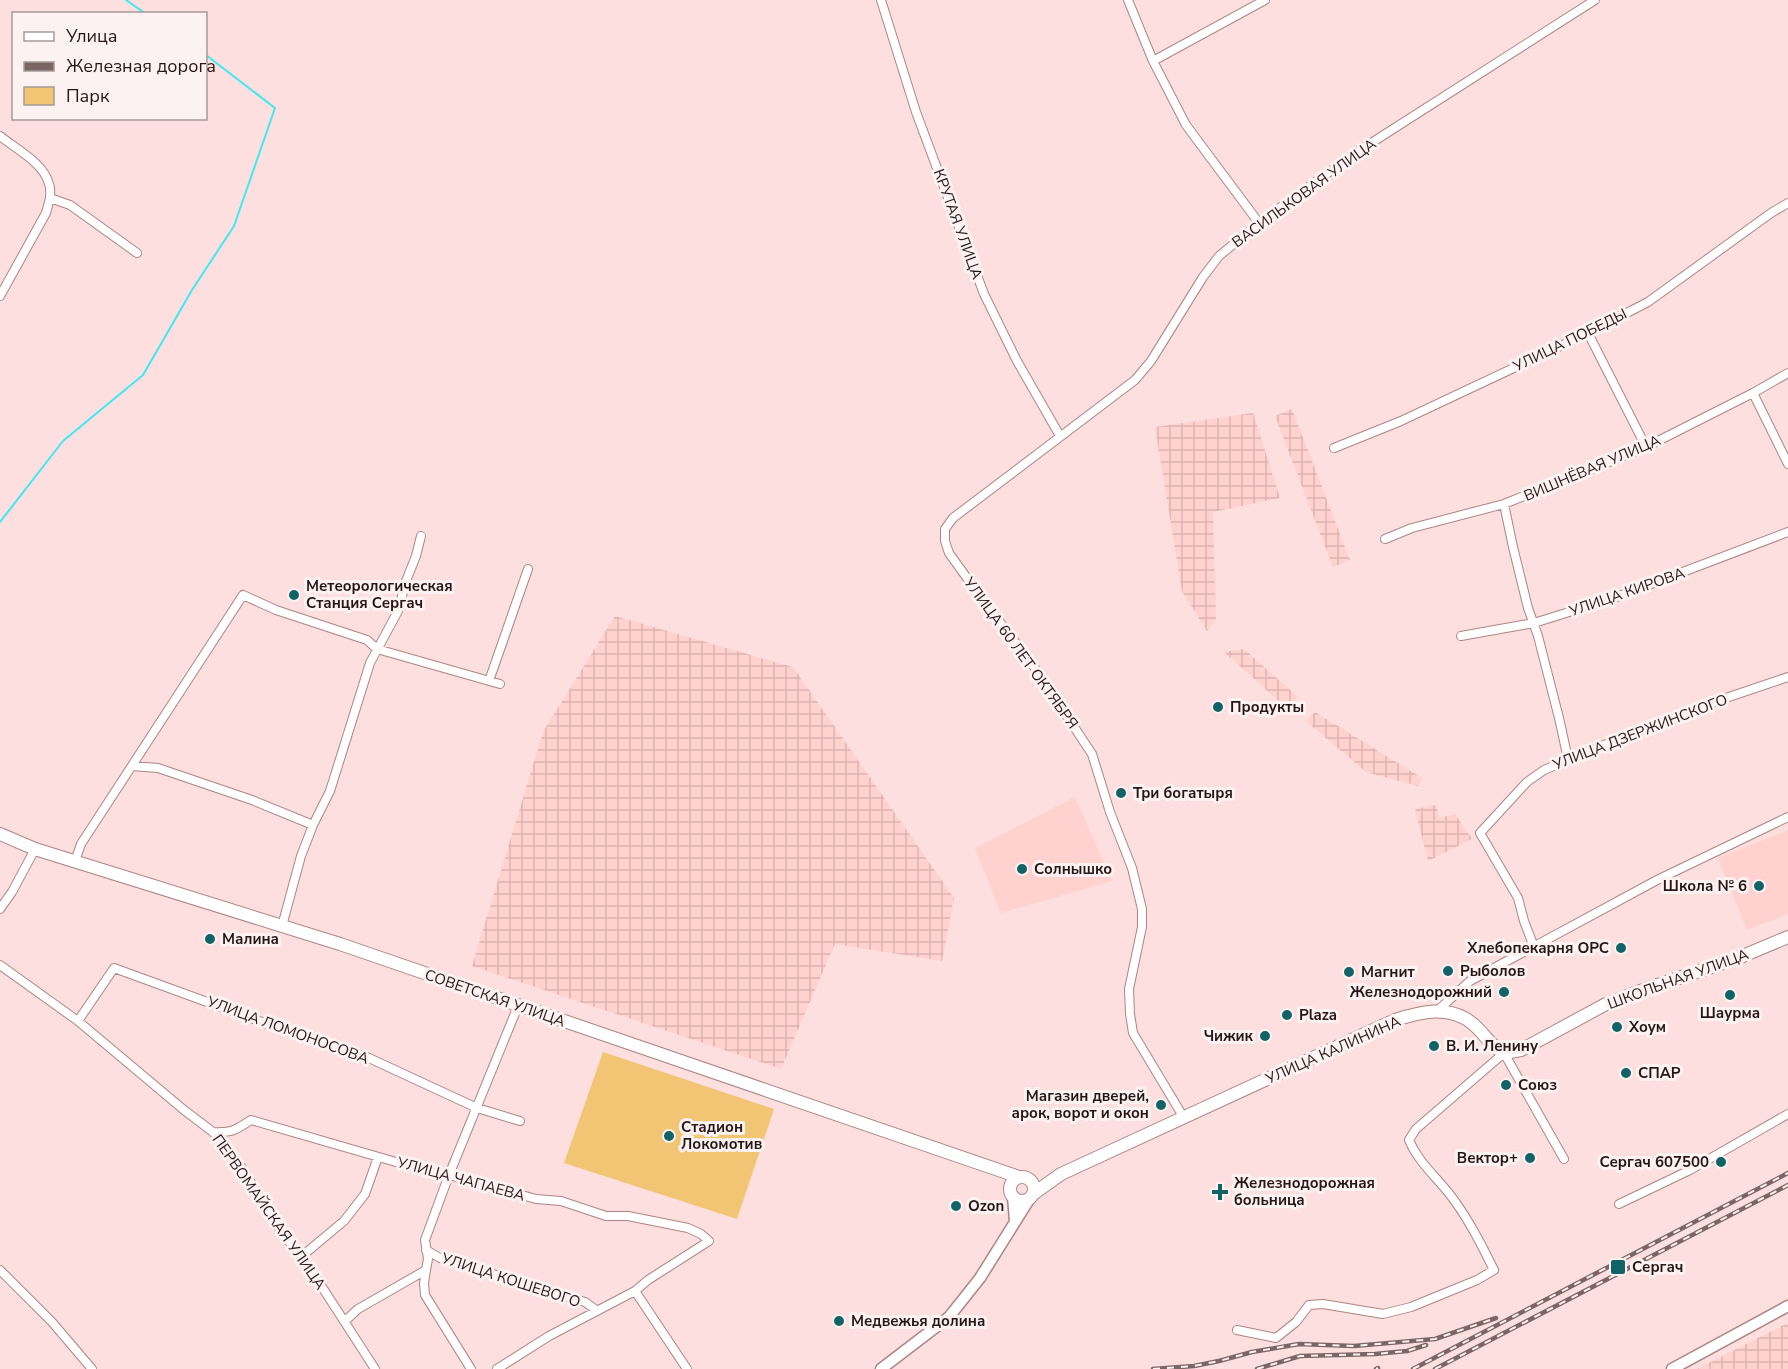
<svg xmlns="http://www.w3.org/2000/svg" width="1788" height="1369" font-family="'Nunito Sans',sans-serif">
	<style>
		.built { fill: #ffd2d0 }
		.industrial { fill: url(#industrial-grid) }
		.green { fill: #f2c575 }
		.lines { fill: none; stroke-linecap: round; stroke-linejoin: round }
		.stream { stroke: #3fe9f3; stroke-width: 2 }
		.minor-casing { stroke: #af8483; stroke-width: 10 }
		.tertiary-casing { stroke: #af8483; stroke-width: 13 }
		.secondary-casing { stroke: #af8483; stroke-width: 14 }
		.minor { stroke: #fff; stroke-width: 8 }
		.tertiary { stroke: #fff; stroke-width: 10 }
		.secondary { stroke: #fff; stroke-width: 12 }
		.rail-casing { stroke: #7b6565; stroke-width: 4.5 }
		.rail { stroke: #fbf2f1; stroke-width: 2; stroke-dasharray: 7; stroke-linecap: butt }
		.poi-dot { fill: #126367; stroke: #fbf2f1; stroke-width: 2 }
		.labels { text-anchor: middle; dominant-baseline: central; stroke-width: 6; stroke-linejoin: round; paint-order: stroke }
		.street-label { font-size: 15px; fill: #271616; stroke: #fbf2f1 }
		.poi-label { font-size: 15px; font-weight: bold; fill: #271616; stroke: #fbf2f1; text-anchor: start }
	</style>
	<defs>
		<pattern id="industrial-grid" width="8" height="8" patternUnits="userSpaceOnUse" patternTransform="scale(1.5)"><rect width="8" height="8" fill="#ffd2d0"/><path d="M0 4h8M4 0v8" fill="none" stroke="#dbb4b2"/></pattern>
	</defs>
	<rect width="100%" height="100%" fill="#fcdfde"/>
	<path class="built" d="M1075,797L1112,881L1001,913L975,848Z
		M1788,830V914L1747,930L1718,858Z"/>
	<path class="industrial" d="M1292,409L1350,560L1333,567L1275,416Z
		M1253,413L1280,498L1213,512L1216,619L1207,631L1182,591L1155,427Z
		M615,616L793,667L954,898L942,961L835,944L781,1069L472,966L543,732Z
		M1244,649L1298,697L1289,710L1224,652Z
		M1315,712L1422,778L1418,786L1366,772L1306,721Z
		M1436,805L1439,818L1455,814L1472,839L1428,861L1415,809Z
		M1788,1323V1369H1697Z"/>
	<path class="green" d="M603,1052L774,1109L737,1219L564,1163Z"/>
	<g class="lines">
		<path class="stream" d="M126,0L146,14
			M0,522L63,441L143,375L192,290L234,226L275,108L206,55"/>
		<g class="minor-casing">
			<path id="minor" d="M881,0L916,112L984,294L1017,361L1060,436
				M1128,0L1153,61L1186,125L1259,223
				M1153,61L1265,0
				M0,136C16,149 44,163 49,184C51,188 50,194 50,198L70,205L137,253
				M0,296L46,213L50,198
				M1588,333L1646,447
				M1753,393L1788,464
				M1334,448L1401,421L1588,333L1648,302L1771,213L1788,203
				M1504,504L1513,547L1528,608L1538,636L1559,718L1568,759
				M1385,539L1412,528L1504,504L1646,447L1753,393L1788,373
				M1461,636L1534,623L1617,597L1788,532
				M489,681L528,569
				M132,766L158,768L252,800L313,825
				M75,861L81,844L243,595L276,610L367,640L377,649L500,684
				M0,909L12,892L35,849
				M282,926L301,856L313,825L330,791L370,663L398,611L406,581L416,556L421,536
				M1534,947L1524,921L1518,898L1480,833L1527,782L1544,770L1645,728L1678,718L1705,705L1788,677
				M0,965L78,1021L184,1110L213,1132L242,1168L284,1236L302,1256L375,1369
				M1437,1011L1470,981L1659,879L1788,817
				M78,1021L114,968L281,1029L369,1058L477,1108L520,1121
				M1184,1118L1133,1033L1130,1014L1129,989L1142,927V909L1132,868L1110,812L1092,754L1035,668L982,599L949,553L945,541V529L953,518L1135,380L1151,361L1203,277L1219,256L1259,223L1354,154L1595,0
				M213,1132C232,1133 236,1130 251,1120L434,1173L449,1175L536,1199L561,1201L606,1216H628L688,1228L701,1234L709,1241L648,1280L635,1291L549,1336L497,1369
				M1619,1204L1690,1170L1788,1114
				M426,1250L440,1258L585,1302L596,1310
				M302,1256L344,1221L365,1194L378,1157
				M0,1270L52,1322L92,1369
				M426,1270L424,1283L425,1295L471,1369
				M635,1291L687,1369
				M345,1321L358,1309L426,1270L428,1259L425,1240L449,1175L518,1006
				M1237,1330L1276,1338L1296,1322L1309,1305L1323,1304L1383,1314L1411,1307L1477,1280L1494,1270C1482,1246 1470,1222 1454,1200C1439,1179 1419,1164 1409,1140L1416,1129L1504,1053L1564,1159"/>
		</g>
		<g class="tertiary-casing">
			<path id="tertiary" d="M1013,1196L1015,1221
				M881,1369L949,1317L980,1278L1030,1198
				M1672,1369L1788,1306"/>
		</g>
		<g class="secondary-casing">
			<path id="secondary" d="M0,834L35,849L340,944L1019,1177
				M1010 1189a12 12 0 1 1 24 0a12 12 0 1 1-24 0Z
				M1033,1194L1061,1174L1395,1020C1420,1012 1450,1004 1473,1024C1486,1035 1488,1044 1504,1053L1521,1050L1606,1004L1643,990L1738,958L1788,937"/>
		</g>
		<use href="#minor" class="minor"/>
		<use href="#tertiary" class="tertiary"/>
		<use href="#secondary" class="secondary"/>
		<g class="rail-casing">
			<path id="rail" d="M1153,1369L1194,1366L1219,1361L1252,1352L1299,1344L1354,1346L1435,1339L1496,1318
				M1257,1369L1300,1356L1375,1354L1407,1351L1426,1345
				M1376,1369L1378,1368
				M1413,1369L1788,1173
				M1435,1369L1788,1185"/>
		</g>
		<use href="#rail" class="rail"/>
	</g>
	<g class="poi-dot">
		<circle cx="294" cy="595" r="6"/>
		<circle cx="1218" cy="707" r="6"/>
		<circle cx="1121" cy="793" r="6"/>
		<circle cx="1022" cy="869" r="6"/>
		<circle cx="1759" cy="886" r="6"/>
		<circle cx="210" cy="939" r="6"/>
		<circle cx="1621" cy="948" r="6"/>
		<circle cx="1448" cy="971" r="6"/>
		<circle cx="1349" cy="972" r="6"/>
		<circle cx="1504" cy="992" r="6"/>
		<circle cx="1730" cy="995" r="6"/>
		<circle cx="1287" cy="1015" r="6"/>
		<circle cx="1617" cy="1027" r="6"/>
		<circle cx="1265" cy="1036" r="6"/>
		<circle cx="1434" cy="1046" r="6"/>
		<circle cx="1626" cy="1073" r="6"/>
		<circle cx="1506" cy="1085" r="6"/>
		<circle cx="1161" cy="1105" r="6"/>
		<circle cx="669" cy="1136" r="6"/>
		<circle cx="1530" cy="1158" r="6"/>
		<circle cx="1721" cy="1162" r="6"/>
		<path d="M1217 1183h6v6h6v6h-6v6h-6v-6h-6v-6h6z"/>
		<circle cx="956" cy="1206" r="6"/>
		<rect x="1610" y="1259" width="16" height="16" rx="3"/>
		<circle cx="839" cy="1321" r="6"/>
	</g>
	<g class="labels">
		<g class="street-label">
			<text transform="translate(1304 193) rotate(-36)">ВАСИЛЬКОВАЯ УЛИЦА</text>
			<text transform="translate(958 224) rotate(70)">КРУТАЯ УЛИЦА</text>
			<text transform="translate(1570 340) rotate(-26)">УЛИЦА ПОБЕДЫ</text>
			<text transform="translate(1592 468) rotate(-23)">ВИШНЁВАЯ УЛИЦА</text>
			<text transform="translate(1627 592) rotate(-19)">УЛИЦА КИРОВА</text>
			<text transform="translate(1021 653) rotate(54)">УЛИЦА 60 ЛЕТ ОКТЯБРЯ</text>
			<text transform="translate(1640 732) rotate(-21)">УЛИЦА ДЗЕРЖИНСКОГО</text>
			<text transform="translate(1678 979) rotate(-20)">ШКОЛЬНАЯ УЛИЦА</text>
			<text transform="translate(495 998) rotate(19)">СОВЕТСКАЯ УЛИЦА</text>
			<text transform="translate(288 1030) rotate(20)">УЛИЦА ЛОМОНОСОВА</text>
			<text transform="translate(1333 1050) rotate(-24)">УЛИЦА КАЛИНИНА</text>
			<text transform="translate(461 1179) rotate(15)">УЛИЦА ЧАПАЕВА</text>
			<text transform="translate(269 1212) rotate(55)">ПЕРВОМАЙСКАЯ УЛИЦА</text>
			<text transform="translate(511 1280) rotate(18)">УЛИЦА КОШЕВОГО</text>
		</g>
		<g class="poi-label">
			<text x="306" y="586">Метеорологическая<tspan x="306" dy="17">Станция Сергач</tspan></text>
			<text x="1230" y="707">Продукты</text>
			<text x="1133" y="793">Три богатыря</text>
			<text x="1034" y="869">Солнышко</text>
			<text x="1747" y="886" text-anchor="end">Школа № 6</text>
			<text x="222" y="939">Малина</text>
			<text x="1609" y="948" text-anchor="end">Хлебопекарня ОРС</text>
			<text x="1460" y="971">Рыболов</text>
			<text x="1361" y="972">Магнит</text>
			<text x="1492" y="992" text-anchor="end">Железнодорожний</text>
			<text x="1730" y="1013" text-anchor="middle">Шаурма</text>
			<text x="1299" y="1015">Plaza</text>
			<text x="1629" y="1027">Хоум</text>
			<text x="1253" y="1036" text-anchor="end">Чижик</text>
			<text x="1446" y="1046">В. И. Ленину</text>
			<text x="1638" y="1073">СПАР</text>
			<text x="1518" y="1085">Союз</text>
			<text x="1149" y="1096" text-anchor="end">Магазин дверей,<tspan x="1149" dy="17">арок, ворот и окон</tspan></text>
			<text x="681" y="1127">Стадион<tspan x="681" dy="17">Локомотив</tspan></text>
			<text x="1518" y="1158" text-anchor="end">Вектор+</text>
			<text x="1709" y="1162" text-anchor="end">Сергач 607500</text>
			<text x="1234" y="1183">Железнодорожная<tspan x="1234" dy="17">больница</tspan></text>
			<text x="968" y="1206">Ozon</text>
			<text x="1632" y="1267">Сергач</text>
			<text x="851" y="1321">Медвежья долина</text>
		</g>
	</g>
	<rect x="12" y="12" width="195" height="108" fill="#fbf2f1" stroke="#a69a99" stroke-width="1.5"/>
	<rect x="24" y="32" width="30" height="9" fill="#ffffff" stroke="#a69a99" stroke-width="1.5"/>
	<text x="66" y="42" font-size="18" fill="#271616">Улица</text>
	<rect x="24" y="62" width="30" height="9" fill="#7b6565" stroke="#a69a99" stroke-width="1.5"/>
	<text x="66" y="72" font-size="18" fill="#271616">Железная дорога</text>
	<rect x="24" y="87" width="30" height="18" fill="#f2c575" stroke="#a69a99" stroke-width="1.5"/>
	<text x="66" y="102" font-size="18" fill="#271616">Парк</text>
</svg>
